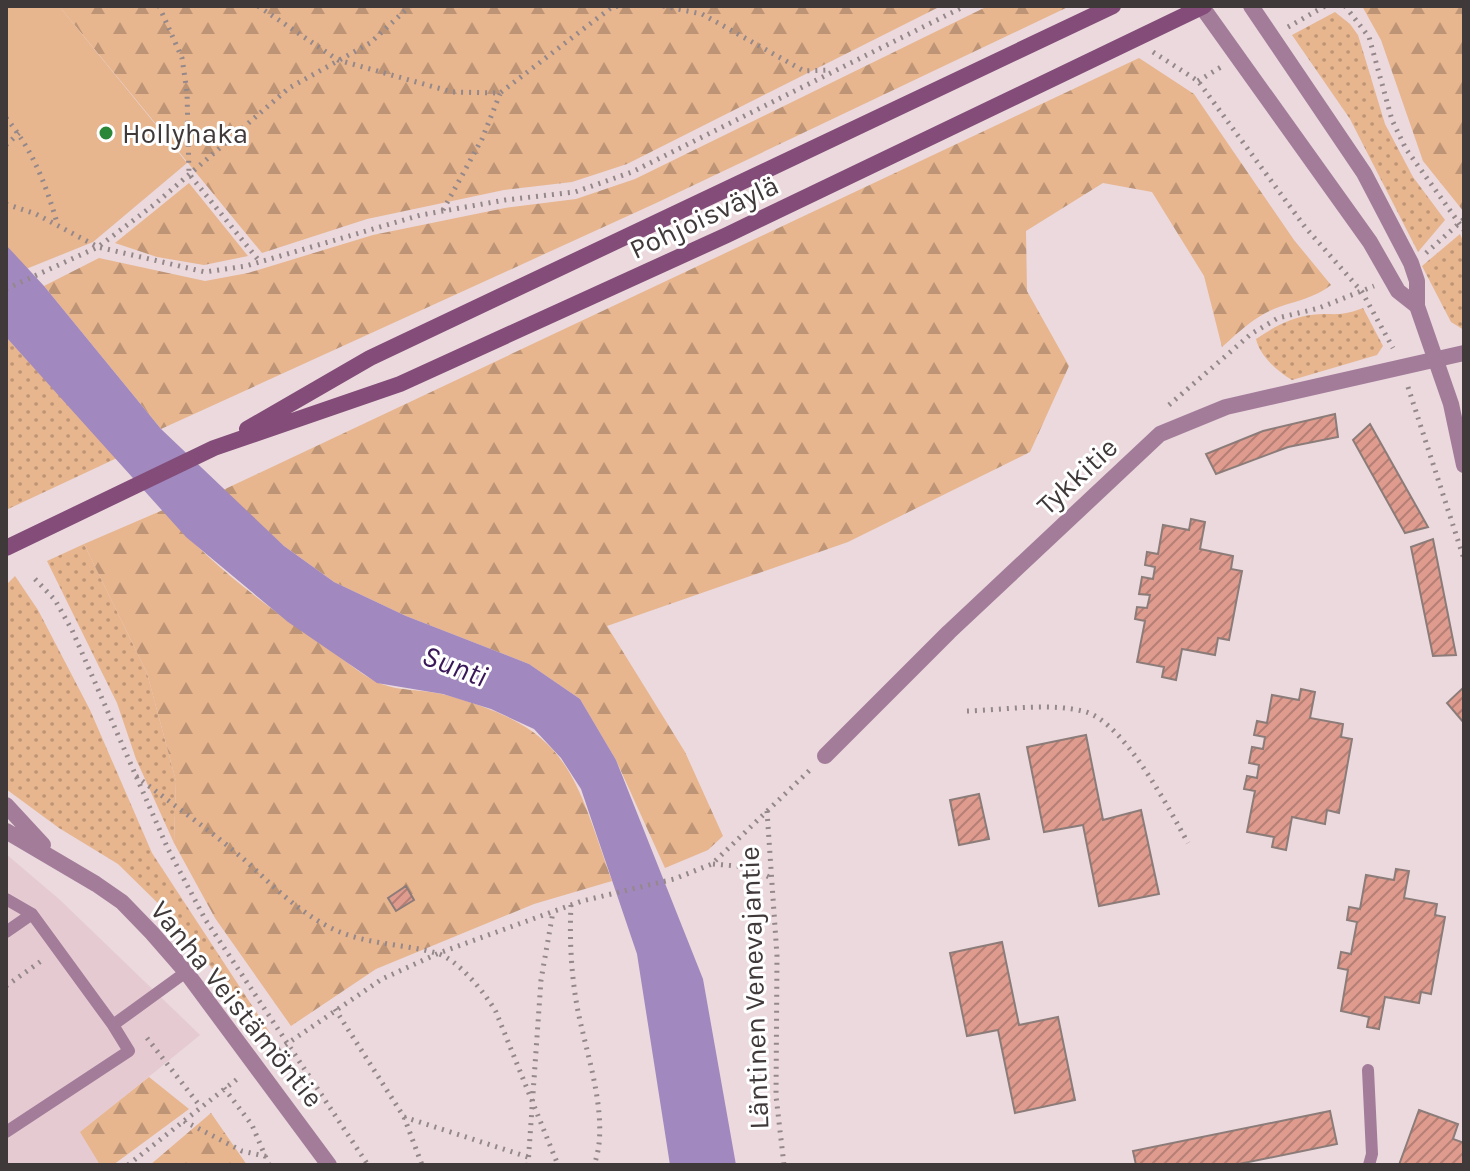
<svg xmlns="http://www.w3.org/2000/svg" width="1470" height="1171" font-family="Karla,sans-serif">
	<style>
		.built { fill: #e5cbd1 }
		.grass { fill: url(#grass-dots) }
		.forest { fill: url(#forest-firs) }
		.park { fill: #e7b58e }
		.water { fill: #a188be }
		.building { fill: url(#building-hatch); stroke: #8c7c79; stroke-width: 2 }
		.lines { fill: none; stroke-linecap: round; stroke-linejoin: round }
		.path { stroke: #94888b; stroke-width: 5; stroke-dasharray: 2 6; stroke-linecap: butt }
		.service { stroke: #a37c9a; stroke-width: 12 }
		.minor { stroke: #a37c9a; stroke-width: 16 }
		.tertiary { stroke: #a37c9a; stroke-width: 16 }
		.secondary { stroke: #834c79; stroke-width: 16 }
		.poi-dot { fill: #2b8738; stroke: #fff; stroke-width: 3 }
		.labels { text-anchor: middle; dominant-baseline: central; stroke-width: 6; stroke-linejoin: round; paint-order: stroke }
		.poi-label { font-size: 28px; fill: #40393a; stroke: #fff; text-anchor: start }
		.street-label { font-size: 28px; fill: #40393a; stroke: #fff }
		.water-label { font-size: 30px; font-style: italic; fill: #3a1758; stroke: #fff }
	</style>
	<defs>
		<pattern id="grass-dots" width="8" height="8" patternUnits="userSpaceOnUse" patternTransform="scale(2)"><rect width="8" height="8" fill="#e7b58e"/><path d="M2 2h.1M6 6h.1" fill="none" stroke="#bd9475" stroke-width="1.8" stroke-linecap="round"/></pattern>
		<pattern id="forest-firs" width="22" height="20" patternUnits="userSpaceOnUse" patternTransform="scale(2)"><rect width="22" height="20" fill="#e7b58e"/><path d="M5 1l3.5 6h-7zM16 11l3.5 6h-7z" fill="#bd9475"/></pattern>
		<pattern id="building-hatch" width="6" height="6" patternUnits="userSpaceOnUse" patternTransform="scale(2)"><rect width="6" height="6" fill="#de9b8e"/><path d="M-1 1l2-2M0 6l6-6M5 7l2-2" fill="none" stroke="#b57f75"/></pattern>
	</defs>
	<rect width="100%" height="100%" fill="#ebd9dd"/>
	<path class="built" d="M6,854L60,900L200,1035L81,1132L100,1165H6Z"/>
	<path class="grass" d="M1335,12L1350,24L1358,35L1385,124L1413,177L1445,220L1418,252L1350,119L1292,35Z
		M1460,234L1464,243V330L1451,322L1422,266Z
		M1363,308L1383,346L1377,355L1292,380C1277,371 1260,356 1256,339C1272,328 1292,317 1311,315C1333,312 1338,318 1363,308Z
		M6,337L117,458L6,510Z
		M84,544L147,673L176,781L174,843L136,759L117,703L47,561Z
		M15,576L38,610L90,710L152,853L270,1033L264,1036L173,918L118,864L59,828L6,789V585Z"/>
	<path class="forest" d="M59,6H941L627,164L572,182L504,190L367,219L262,253Z
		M988,6H1070L654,204L161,429L44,286L99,258L205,281L248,273L373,235L505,208L576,199L635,179Z
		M1362,6H1464V212L1423,161L1381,40Z
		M1139,58L1194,94L1294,240L1331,285C1314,298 1299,300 1279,307C1256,315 1240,331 1222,347L1204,276L1152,192L1103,183L1026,231L1027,291L1069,366L1030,452L848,542L607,626L685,752L723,836L708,850L665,868L616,760L580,699L529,664L406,616L334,582L284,546L223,490Z
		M189,183L248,256L204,265L157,257L115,243Z
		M163,510C210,565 271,610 330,650C345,660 359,673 375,681C395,692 424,689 446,695C569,729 573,770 612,881L534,904L376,969L291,1026L215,918L174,843L176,781L147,673L84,544Z
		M149,1077L189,1109L113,1165H100L80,1132Z
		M211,1113L247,1165H150Z"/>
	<path class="park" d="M6,6H59L187,163L93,242L26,269L6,245Z"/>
	<path class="water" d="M6,245L44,286L161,429L284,546L334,582L406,616L529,664L580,699L616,760L703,979L736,1165H670L637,954L581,789L561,758L534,729L491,709L443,694L377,683L288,622L186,537L6,337Z"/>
	<path class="building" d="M1335,414L1338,437L1288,447L1216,474L1206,454L1263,431Z
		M1370,424L1428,527L1405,533L1353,440Z
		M1191,519L1205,522L1200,549L1233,556L1231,569L1242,571L1229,640L1218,638L1215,655L1182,649L1176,680L1162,677L1164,667L1137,662L1145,621L1135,619L1137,607L1147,608L1150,595L1139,594L1142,577L1153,579L1155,567L1145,565L1147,552L1158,554L1163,525L1189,530Z
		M1433,539L1456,655L1433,656L1411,547Z
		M1464,687V723L1447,703Z
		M1301,689L1315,692L1310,718L1343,724L1341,737L1352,739L1339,813L1327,810L1325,824L1292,817L1286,850L1272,847L1274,837L1247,832L1255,791L1244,789L1247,776L1257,778L1259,765L1249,763L1252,747L1263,749L1265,737L1254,735L1257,721L1267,723L1272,695L1299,700Z
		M1086,735L1103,820L1141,810L1159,894L1099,906L1083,825L1044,832L1027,747Z
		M979,794L989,839L959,845L950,800Z
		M1396,869L1409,871L1404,898L1437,904L1435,915L1445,917L1431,994L1421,992L1419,1003L1385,997L1379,1029L1367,1027L1369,1017L1341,1011L1348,970L1338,968L1341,952L1351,954L1357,922L1347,920L1349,907L1360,909L1366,875L1394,880Z
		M406,886L414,900L396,911L388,898Z
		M1002,942L1019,1025L1058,1017L1075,1100L1015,1113L998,1030L967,1036L950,953Z
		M1419,1110L1458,1124L1453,1139L1464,1143V1165H1399Z
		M1330,1111L1337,1144L1234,1165H1136L1133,1151Z"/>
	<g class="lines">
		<path class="path" d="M159,6L182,58L187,92L189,174L260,262
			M258,6L338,60L452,92L500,93L612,7L621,6
			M663,6L702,14L804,71L830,70
			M1345,6L1369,37L1392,120L1406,149L1464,230
			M1288,27L1325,6
			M1153,52L1198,81L1305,227L1362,292L1393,348
			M1198,81L1221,67
			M6,118C32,149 46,184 57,223
			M6,145L19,133
			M6,204L36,214L98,247L205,272L246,266L421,215L505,200L575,192L632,172L965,6
			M443,210L482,139L500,94
			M1426,253L1464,219
			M6,289L98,247L155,204L289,88L370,43L410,6
			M1408,387L1464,559
			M1169,405L1251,334L1278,318L1319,308L1374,286
			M35,579L55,600L72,630L168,849L205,919L368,1165
			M967,711C1004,710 1051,702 1086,712C1125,724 1169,809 1188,843
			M136,776C173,805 213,832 248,863C274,887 298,911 329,927C364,945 400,943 436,953C457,958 486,994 496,1012L558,1165
			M767,811L777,956L776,1096L784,1165
			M713,864L748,867L771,878
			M571,905C569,945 572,990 582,1029C591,1068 609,1126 594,1165
			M6,986L44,959
			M335,1009L404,1117L528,1157
			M147,1038L200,1106
			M272,1054L382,979L439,953L582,901L674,879L712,864L812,768
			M224,1088L252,1125L269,1165
			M404,1117L422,1165
			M184,1121L242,1151L269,1157
			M128,1165L241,1076
			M528,1165L541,980L553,912"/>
		<path class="service" d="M6,899L32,914L113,1025L186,972
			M6,932L32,914
			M1368,1070L1372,1154L1369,1165
			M6,1132L129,1051L113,1025"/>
		<path class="minor" d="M825,756L949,632L1160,434L1226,407L1464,353"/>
		<path class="tertiary" d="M1251,6L1364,173L1411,263L1417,281V306L1451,404L1464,465
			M1202,7L1370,242L1398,291L1417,306
			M6,805L43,845
			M6,831L96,884L122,902L152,933L186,972L329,1165"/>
		<path class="secondary" d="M247,429L370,358L1113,6
			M6,548L214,448L400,384L727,235L1204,6"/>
	</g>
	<circle class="poi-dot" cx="106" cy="133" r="8"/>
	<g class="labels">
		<g class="poi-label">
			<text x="122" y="133">Hollyhaka</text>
		</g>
		<g class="street-label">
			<text transform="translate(704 217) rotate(-25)">Pohjoisväylä</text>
			<text transform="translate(1077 476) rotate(-43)">Tykkitie</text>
			<text transform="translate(754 988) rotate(-92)">Läntinen Venevajantie</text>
			<text transform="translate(237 1004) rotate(51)">Vanha Veistämöntie</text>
		</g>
		<g class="water-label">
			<text transform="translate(455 666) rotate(21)">Sunti</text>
		</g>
	</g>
	<rect width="1470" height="1171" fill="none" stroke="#40393a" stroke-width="16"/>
</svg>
